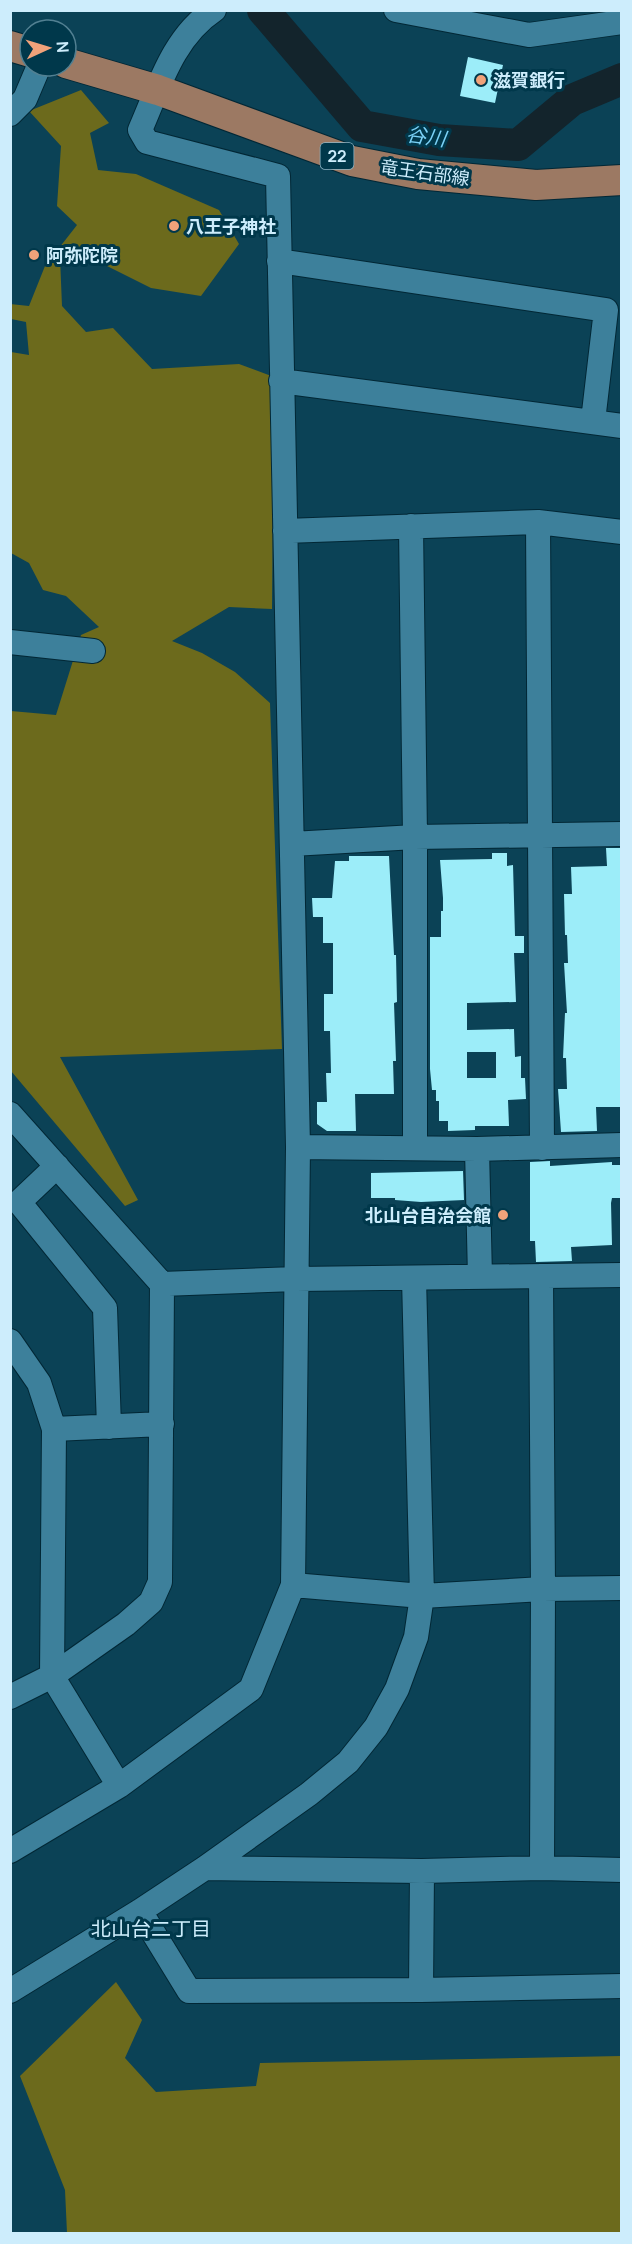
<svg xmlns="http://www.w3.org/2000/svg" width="632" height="2244" font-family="Manrope,'Noto Sans JP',sans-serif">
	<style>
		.green { fill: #6c6a1c }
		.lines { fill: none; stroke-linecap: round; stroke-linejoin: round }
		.river { stroke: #13242c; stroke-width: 32 }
		.building { fill: #9cedf9; fill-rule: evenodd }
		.minor-casing { stroke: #022735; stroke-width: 26 }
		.major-casing { stroke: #022735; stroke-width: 32 }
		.minor { stroke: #3d809b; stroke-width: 24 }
		.major { stroke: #9c7963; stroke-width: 30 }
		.poi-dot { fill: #f0a27a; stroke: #00384b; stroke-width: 2 }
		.labels { text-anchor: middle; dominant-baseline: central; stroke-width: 6; stroke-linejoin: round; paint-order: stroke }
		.shield { fill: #00384b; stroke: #90b7c7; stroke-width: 1.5 }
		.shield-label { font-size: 16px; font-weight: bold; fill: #cdedfc }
		.poi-label { font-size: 18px; font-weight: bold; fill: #cdedfc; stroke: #00384b; text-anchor: start }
		.street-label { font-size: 18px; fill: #cdedfc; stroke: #00384b }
		.water-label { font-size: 20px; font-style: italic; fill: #7ad1f6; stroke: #00384b }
		.neighbourhood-label { font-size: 20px; fill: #cdedfc; stroke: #00384b }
	</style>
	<rect width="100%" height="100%" fill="#0b4256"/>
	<path class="green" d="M81,90L109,123L90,133L98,170L136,174L219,210L239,244L201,296L151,288L105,265L60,257L62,306L86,332L113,328L152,369L239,364L274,377L272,609L229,607L172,641L202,653L235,672L270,703L282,1049L60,1057L138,1200L125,1206L11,1071V711L56,715L81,635L99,627L66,596L43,590L29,563L11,553V352L29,355L26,322L11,319L10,304L29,306L45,266L77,225L57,206L61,146L29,111Z
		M116,1982L142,2020L125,2058L156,2092L256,2086L260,2063L621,2056V2233H67L65,2190L20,2076Z"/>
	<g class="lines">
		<path class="river" d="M263,10L362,126L439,140L518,145L572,100L622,79"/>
	</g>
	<path class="building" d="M468,57L503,65L495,103L460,96Z
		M606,848H621V1107H596L597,1131L561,1132L558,1089H567L566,1058H563L565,1013H567L564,963H568L567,935H565L564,894H572L571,867L607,866Z
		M492,853H507V866L513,865L515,936H524V953H514L516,1002L467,1003V1030L514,1029L515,1057L521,1056V1078H525L526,1099L508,1100L509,1126H475V1130L448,1131V1121H439V1101H436V1090H432L430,1069V937H441V911H443V898L440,860L492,859ZM467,1052H496V1078H467Z
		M349,856H389L394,955H396L397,1002L394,1003L396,1061H393L394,1094H355L356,1131H327L317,1124V1102H327L326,1073H331L330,1031H324V994H333V943H323V917H313L312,898H332L335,861H349Z
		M550,1161V1166L612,1162V1165H621V1198H612L611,1203L612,1245L571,1247L572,1261L536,1262L535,1241H530V1162Z
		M463,1171L464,1200L421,1202L395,1200V1198H371V1173Z"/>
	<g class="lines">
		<g class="minor-casing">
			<path id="minor" d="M396,10L529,35L622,22
				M10,114L25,99L39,66
				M279,261L606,310L593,421
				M281,381L622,426
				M538,522L542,1148
				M411,526L415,837V1148
				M285,531L538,522L622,532
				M10,642L93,651
				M292,844L415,837L622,834
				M10,1114L162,1284L160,1582L151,1602L126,1624L52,1676L10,1697
				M298,1147L477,1149L622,1145
				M477,1149L480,1277
				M57,1166L19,1202L105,1308L109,1427
				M541,1276L543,1589L542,1868
				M162,1284L296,1279L622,1275
				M10,1341L39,1383L54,1429L52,1676L119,1786
				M54,1429L162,1424
				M293,1585L422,1596L543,1589L622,1588
				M10,1851L119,1786L251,1689L293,1585L298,1147L278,176L147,142L140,130C159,87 173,37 214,10
				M205,1868L422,1871L542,1868L622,1870
				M140,1911L189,1991L421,1990L622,1986
				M421,1990L422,1871
				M10,1991L140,1911L205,1868L309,1794L348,1762L376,1727L397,1689L416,1637L422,1596L414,1278"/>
		</g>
		<g class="major-casing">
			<path id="major" d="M10,46L30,52
				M66,63L158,90L352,161L418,174L536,185L622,180"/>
		</g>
		<use href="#minor" class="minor"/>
		<use href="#major" class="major"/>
	</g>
	<g class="poi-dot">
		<circle cx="481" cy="80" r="6"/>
		<circle cx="174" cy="226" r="6"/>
		<circle cx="34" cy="255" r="6"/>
		<circle cx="503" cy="1215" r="6"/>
	</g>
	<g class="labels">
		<rect class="shield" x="320.5" y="143" width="33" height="26" rx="4.5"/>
		<g class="shield-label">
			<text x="337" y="156">22</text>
		</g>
		<g class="poi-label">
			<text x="493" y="80">滋賀銀行</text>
			<text x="186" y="226">八王子神社</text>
			<text x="46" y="255">阿弥陀院</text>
			<text x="491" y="1215" text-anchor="end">北山台自治会館</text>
		</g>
		<g class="street-label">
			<text transform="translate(425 172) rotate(8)">竜王石部線</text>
		</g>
		<g class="water-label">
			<text transform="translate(426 136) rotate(8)">谷川</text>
		</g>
		<g class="neighbourhood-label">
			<text x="151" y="1928">北山台二丁目</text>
		</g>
	</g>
	<rect width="632" height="2244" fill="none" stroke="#cdedfc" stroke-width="24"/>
	<g transform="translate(48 48) rotate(86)"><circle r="28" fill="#00384b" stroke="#528092" stroke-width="1.5"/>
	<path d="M0-4.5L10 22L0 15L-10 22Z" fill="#f0a27a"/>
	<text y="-9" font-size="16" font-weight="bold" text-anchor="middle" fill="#cdedfc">N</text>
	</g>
</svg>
